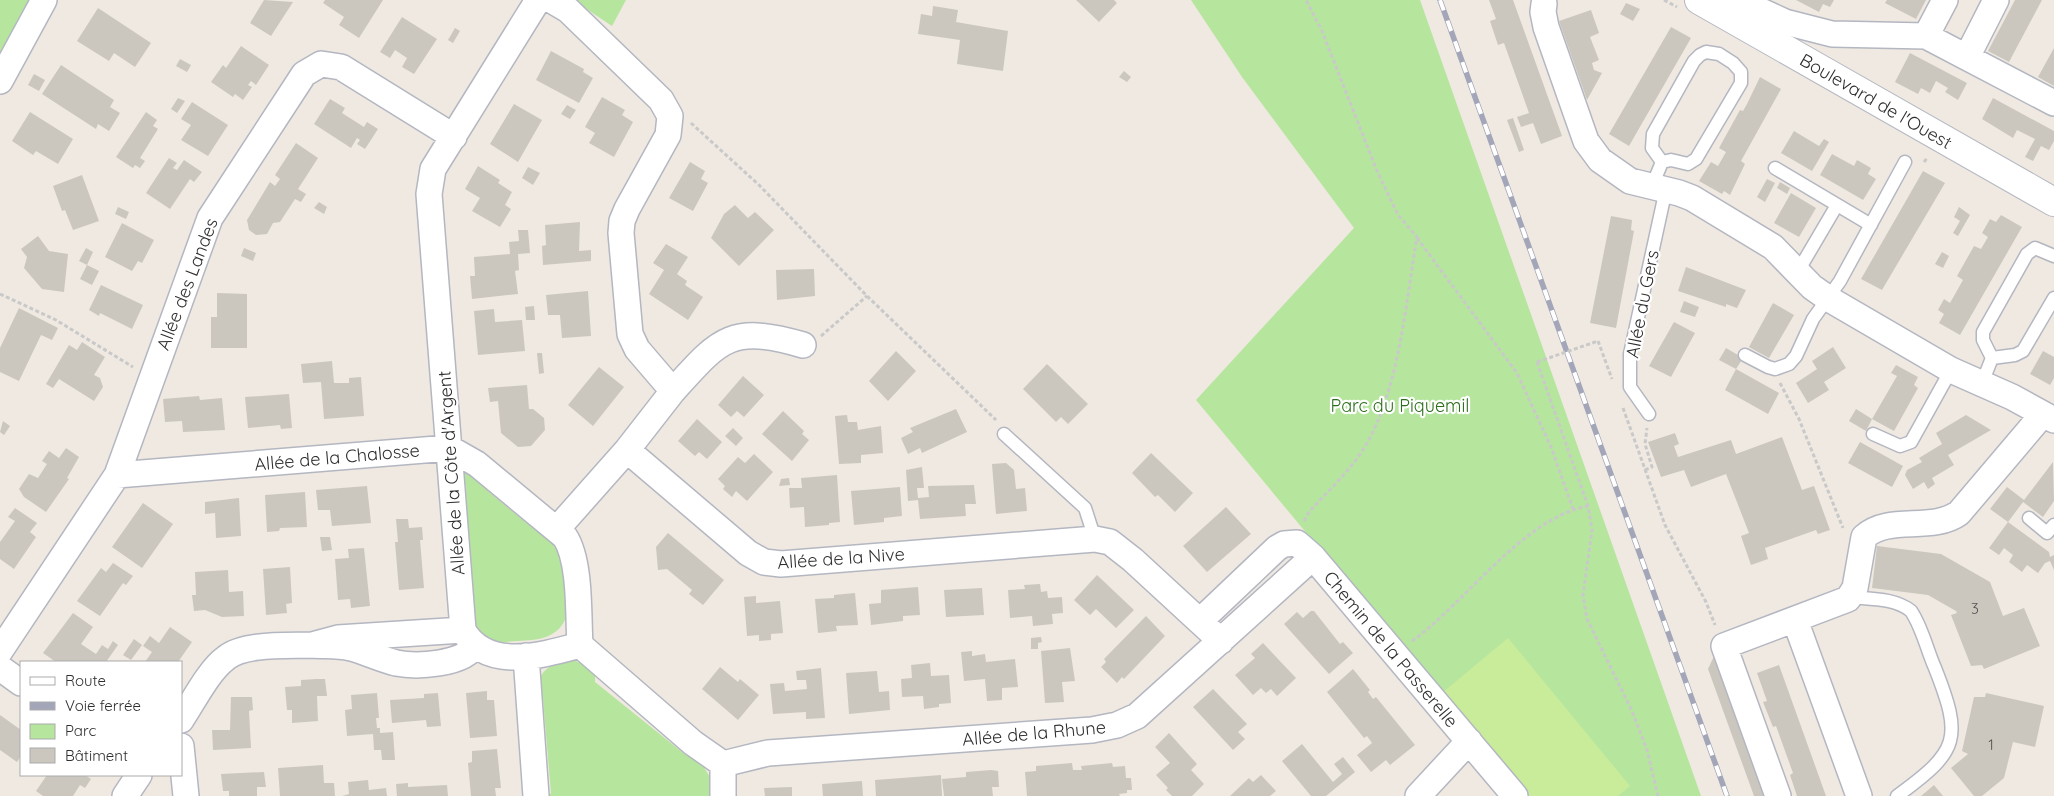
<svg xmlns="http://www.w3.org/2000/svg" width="2054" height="796" font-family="Quicksand,sans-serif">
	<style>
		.green { fill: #b6e59e }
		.pitch { fill: #c9ec9a }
		.building { fill: #cbc7bf }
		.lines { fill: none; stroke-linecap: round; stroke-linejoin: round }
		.lane-casing { stroke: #b4b7c1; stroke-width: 15 }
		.street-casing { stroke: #b4b7c1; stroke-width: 28 }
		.secondary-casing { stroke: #b4b7c1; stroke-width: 30 }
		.path { stroke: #c9c9c9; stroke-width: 3; stroke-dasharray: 4 2.5; stroke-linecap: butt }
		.lane { stroke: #fff; stroke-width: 12 }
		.street { stroke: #fff; stroke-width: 25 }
		.secondary { stroke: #fff; stroke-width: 28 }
		.rail-casing { stroke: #a3a6b8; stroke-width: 5.5 }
		.rail { stroke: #fff; stroke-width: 4; stroke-dasharray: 11; stroke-linecap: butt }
		.path-bridge { stroke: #c9c9c9; stroke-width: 3; stroke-dasharray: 4 2.5; stroke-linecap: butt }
		.labels { text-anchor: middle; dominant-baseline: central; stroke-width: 4.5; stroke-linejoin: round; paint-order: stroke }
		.number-label { font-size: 15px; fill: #555452 }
		.street-label { font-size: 18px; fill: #2e2e2e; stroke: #fff }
		.park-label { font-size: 18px; fill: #2c6e1b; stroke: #fff }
	</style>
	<rect width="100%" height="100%" fill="#efe9e1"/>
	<path class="green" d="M0,0H34L0,60Z
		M573,0H626L612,26Z
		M1191,0H1420L1701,796H1530L1352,588L1196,400L1354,228L1242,77Z
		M459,470L474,472V479C497,499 520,518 544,537C551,542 557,542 563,549L567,615C559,638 540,640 517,641C511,641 504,643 498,642C489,641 482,634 475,628L468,551L466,485L458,478Z
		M571,659L583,664L595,673V682L687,756L696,754L711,779L713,796H548L551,793L543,699L536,694C538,670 549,665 571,659Z"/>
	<path class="pitch" d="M1508,638L1630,786L1618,796H1530L1442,693Z"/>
	<path class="building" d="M264,0L293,2L271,36L250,23Z
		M325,0H383L359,38L339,25L344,17L323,3Z
		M1076,0H1114L1117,3L1099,22Z
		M1489,0H1513L1562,136L1541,144L1533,123L1521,127L1517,117L1529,113L1504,43L1498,45L1490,21L1496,19Z
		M1796,0H1834L1830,7L1823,4L1819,12Z
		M1887,0H1926L1916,19L1885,3Z
		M2015,0H2042L2009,62L1988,51Z
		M1626,3L1640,9L1633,21L1620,14Z
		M933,6L958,10L956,22L1008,31L1003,71L957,64L960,40L918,34L921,14L932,16Z
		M98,8L151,43L135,67L114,53L109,61L77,41Z
		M1591,10L1599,33L1590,37L1599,60L1592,63L1594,70L1602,73L1587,100L1559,21Z
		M402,17L437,39L414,74L402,67L407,58L395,50L390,58L380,52Z
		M1671,27L1691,38L1629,146L1609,134Z
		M455,28L460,31L453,43L448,40Z
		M241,46L269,65L256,85L251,81L248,85L252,87L243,100L235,94L233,97L211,82L223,65L226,68Z
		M2054,48V86L2038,77Z
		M551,51L584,69L583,72L593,78L579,103L536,80Z
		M1910,53L1967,83L1958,100L1945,92L1948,88L1936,81L1930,93L1921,88L1918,94L1895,82Z
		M180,59L191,65L187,72L176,66Z
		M61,65L114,100L110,107L120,113L109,131L98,124L96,129L42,94Z
		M1124,71L1131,77L1127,82L1119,77Z
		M34,74L45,80L39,91L28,85Z
		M1760,77L1781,89L1741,161L1745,164L1730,195L1724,191L1722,194L1699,181L1711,162L1718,166L1726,152L1719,148L1740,110L1743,111L1747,104Z
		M602,97L625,110L622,115L633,122L614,157L589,143L595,133L585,127Z
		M178,98L185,101L177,113L171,109Z
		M1993,98L2054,131V141L2049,150L2041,146L2033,161L2025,157L2035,139L2017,130L2013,138L1982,119Z
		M330,99L345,108L342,113L364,127L367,122L378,129L365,149L357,144L360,140L357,138L351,148L314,124Z
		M192,102L228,125L208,156L181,140L191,125L181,119Z
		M514,104L542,120L518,162L490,144Z
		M567,105L576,110L570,119L561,114Z
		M30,112L73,139L58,164L36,151L33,155L12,141Z
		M146,112L157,120L153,126L158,129L140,158L145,161L140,168L135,165L133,168L116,157Z
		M1513,118L1524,150L1519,152L1507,120Z
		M1794,131L1819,146L1824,139L1829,142L1812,171L1781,153Z
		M296,143L318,158L298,189L306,194L301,202L295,199L280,222L273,223L267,234L256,235L249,230L247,220L270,182L275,186L280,179L275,175Z
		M1832,154L1854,166L1857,160L1871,168L1868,174L1876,179L1863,200L1820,175Z
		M169,158L177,163L173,168L177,170L184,160L202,172L194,182L190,179L170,209L146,193Z
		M690,162L705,171L701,179L708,183L693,211L669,198Z
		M478,166L500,180L498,183L512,192L505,205L511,209L500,227L472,211L480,198L465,189Z
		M528,167L540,173L533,185L522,178Z
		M1923,171L1945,183L1882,290L1861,279Z
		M82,175L99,221L73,230L65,210L62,211L53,186Z
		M1767,179L1775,183L1765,202L1757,197Z
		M1780,182L1790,188L1787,194L1777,188Z
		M1791,193L1816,208L1799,237L1774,223Z
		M319,202L327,207L324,214L314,208Z
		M735,205L748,218L755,212L774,230L739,266L711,238L724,214Z
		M118,207L129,212L126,219L115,214Z
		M1959,207L1970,215L1958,236L1953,233L1960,221L1954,217Z
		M2001,215L2022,227L1960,335L1939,323L1944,314L1938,310L1944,299L1950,303L1963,280L1957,276L1974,246L1981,249L1988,237L1982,233L1990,219L1996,222Z
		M1611,216L1632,220L1631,230L1634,231L1616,328L1590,323Z
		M580,222L579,251L591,250V261L543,265L542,246L546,245L545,225Z
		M122,223L154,240L142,263L138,261L132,271L105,257Z
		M518,230H528L530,253L518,254L519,270L515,271L518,294L472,299L470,276H475L474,257L510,254L509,242L519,241Z
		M38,236L49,251L68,254L64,292L42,289L24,268L27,257L21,249Z
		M666,244L688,257L677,274L687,281L685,285L703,297L688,320L649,294L664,270L653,263Z
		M86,248L93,252L87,265L79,261Z
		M244,248L256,253L253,261L241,256Z
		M1942,252L1949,256L1943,268L1935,264Z
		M87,265L99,271L92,285L80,279Z
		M1686,267L1746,290L1737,308L1726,304V307L1678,291Z
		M814,269L815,296L777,300L776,270Z
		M101,285L143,305L132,329L100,313L99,316L89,310Z
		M588,291L591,336L562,338L560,315H548L546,295Z
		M217,293L247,294V348H211V317H217Z
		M1684,301L1699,307L1695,317L1680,312Z
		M1773,303L1794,315L1769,358L1749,347Z
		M534,306L535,320H526L525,307Z
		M19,308L58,328L52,340L41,335L19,381L0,372V348Z
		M494,309L495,322L522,320L525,351L478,355L474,311Z
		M1674,322L1695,333L1671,377L1649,366Z
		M82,342L105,357L94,375L100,378L103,387L94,401L59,379L53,388L46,384L69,345L77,350Z
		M1833,347L1846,368L1824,382L1829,390L1808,403L1796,383L1817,369L1812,361Z
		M1726,348L1743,358L1736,369L1779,393L1768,414L1725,390L1736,369L1719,360Z
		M896,351L916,371L888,401L869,381Z
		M2043,351L2054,357V378L2050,385L2030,374Z
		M537,353H542L544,373L539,374Z
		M332,361L334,383H349V378L361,377L364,416L324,419L321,382L303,383L301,364Z
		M1047,364L1088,404L1068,424L1061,417L1056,422L1023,389Z
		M1896,365L1918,377L1914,385L1918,388L1894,431L1872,419L1897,376L1891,373Z
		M599,367L624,387L593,426L568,405Z
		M743,376L764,395L744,417L737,411L731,417L718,405Z
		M527,385L529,409H533L544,418L545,430L531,446L518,447L501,433L498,401L490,402L488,388Z
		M289,394L292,428L281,429L280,425L248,428L245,397Z
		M199,396L200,400L222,398L225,430L183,432L182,421L165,422L163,399Z
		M956,409L967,432L922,453L920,448L908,454L901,438L913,432L910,428Z
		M1856,409L1872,419L1866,431L1849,421Z
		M783,411L804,431L802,434L809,440L792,461L762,434Z
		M847,415L848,422H857L858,430L881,426L883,453L861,455V463L839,464L835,416Z
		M1966,415L1991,430L1948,455L1954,465L1932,478L1935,484L1928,489L1924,482L1913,489L1905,475L1907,470L1922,462L1919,458L1942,444L1936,433Z
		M697,419L722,442L707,459L699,452L695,456L678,441Z
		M3,421L10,426L4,435L0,432Z
		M733,428L743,438L736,446L725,436Z
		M1675,433L1679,444L1674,446L1678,457L1731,440L1736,454L1782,437L1802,490L1814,486L1830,530L1818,534L1816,530L1765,548L1768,559L1751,565L1741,536L1749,533L1726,474L1691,487L1684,470L1661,477L1648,442Z
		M1860,442L1903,466L1892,487L1848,463Z
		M66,448L79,457L67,478L69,479L46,512L24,497L19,489L29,474L38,478L47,464L42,461L49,451L59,458Z
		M1151,453L1193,493L1175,512L1158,495L1155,497L1132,473Z
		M754,454L773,472L747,501L736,491L732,497L723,489L725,486L718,479L738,457L745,463Z
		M2053,462L2054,501L2043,517L2023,502L2008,522L1990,509L2007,487L2024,500Z
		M1006,463L1014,470L1016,489L1025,488L1027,511L996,514L992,464Z
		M922,467L924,488H917L918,498L929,497L928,486L974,485L976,504H965L966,516L920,519L918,500L908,501L906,470Z
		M837,475L840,522L829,523V525L805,527L804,507L790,508L789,488H802L801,478Z
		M789,478L790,485L779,486L781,479Z
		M367,486L371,523L332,526L330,510H318L316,490Z
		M900,487L902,516L884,518V522L854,525L851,491Z
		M305,492L307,527L280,528L279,531L267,532L265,495Z
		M239,498L241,536L216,538L215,513L205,514V502Z
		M143,503L173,524L142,568L112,547Z
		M1226,507L1251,534L1207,572L1183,546Z
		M15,508L37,523L30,532L36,537L14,569L0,559V542L15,521L8,517Z
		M396,519H408L409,528L422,527L423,540H420L424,588L399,590L395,542H398Z
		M2008,522L2049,552L2050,557L2054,555V570L2050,561L2045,563L2038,573L2027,565L2022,572L2009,562L2013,555L2004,548L1999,555L1989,548Z
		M668,533L724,580L703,605L689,594L692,590L667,569L658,570L656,547Z
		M320,537H330L332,550L322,551Z
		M1877,546L1941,554L1990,582L2003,616L2024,608L2040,646L1984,669L1982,665L1971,666L1951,615L1957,613L1956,611L1928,595L1872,588Z
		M364,548L370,606L351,608L350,599L338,600L335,559L349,558L348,549Z
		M113,563L133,576L126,585L123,583L100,616L77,601L101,568L106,572Z
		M290,567L292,603L286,604L287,613L266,615L263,569Z
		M228,570L229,592L243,591L244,616L222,617L205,610L194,611L192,595H196L195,572Z
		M1097,575L1134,610L1116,628L1096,609L1090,615L1074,600Z
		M1040,584L1041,592L1047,591L1048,598L1062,597L1063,613L1052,614L1053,624L1033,626L1032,616L1010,618L1008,590L1025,589L1024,585Z
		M918,587L920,615L903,616V621L871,625L869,604L881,603V590Z
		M982,588L984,615L946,617L944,590Z
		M855,593L858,625L836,626L837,631L818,633L815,599L834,598V595Z
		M756,596V603L780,601L783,633L771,634V640L759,641V635L747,636L744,597Z
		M1311,611H1314L1340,644L1343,642L1353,653L1329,674L1284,624L1297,612L1303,618Z
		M73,613L93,627L81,644L96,654L102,645L108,649L113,641L118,645L106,662H56L43,653Z
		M1146,616L1165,636L1124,679L1122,677L1117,683L1101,667L1106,662L1104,659Z
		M170,627L192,642L178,662H145L152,652L143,646L150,636L159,643Z
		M1041,637L1042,642L1038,643V649H1031V638Z
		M134,639L142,645L131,660L123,655Z
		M1263,643L1296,678L1277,696L1271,689L1266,693L1261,688L1253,695L1235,675L1255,658L1251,654Z
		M1070,648L1075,681L1062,682L1064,702L1045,703L1041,651Z
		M972,651V656L985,654L986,662L1015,659L1018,687L1002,688V700L987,701L985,679L964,681L961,652Z
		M1715,654L1768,796H1754L1708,669Z
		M930,663L931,676L949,675L951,703L939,704V707L924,709L923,696L902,697L901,679L912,678L911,665Z
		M1779,665L1826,796H1797L1790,775L1793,773L1776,726L1773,727L1763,702L1767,701L1757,673Z
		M720,667L738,682L740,679L759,695L738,720L702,689Z
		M821,668L825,718L806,719V712L773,714L770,684L784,683L785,691L807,689L806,680H797L796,671Z
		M1353,669L1370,690L1368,692L1373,699L1376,697L1415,745L1390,765L1386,760L1371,772L1357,755L1372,743L1367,736L1364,738L1327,692Z
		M877,671L879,692L889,691L890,710L849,714L846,673Z
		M316,679H325L327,696H317L318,721L292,723V710H287L285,687L301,686V680Z
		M1213,689L1247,724L1238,732L1245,739L1233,750L1193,707Z
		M487,691V700H494L497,736L470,738L466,693Z
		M377,693L379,718H376L377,728H380V733L393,732L395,760H382L381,750H374L373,734L347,736L345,710L352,709L351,695Z
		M438,693L441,726L427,727L426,720L392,723L390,700L424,698V694Z
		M1986,693L2044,706L2035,747L2013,742L2004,778L1982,796H1974L1951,768L1968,754L1962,751L1974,697H1985Z
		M231,697H252L253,710L249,711L251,748L213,750L212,730H230Z
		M0,715L21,730V756L17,762L0,750Z
		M1169,733L1197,764L1191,770L1204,784L1192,796H1172L1166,790L1168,788L1156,775L1170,763L1155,747Z
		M1302,744L1333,782L1342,774L1334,764L1343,757L1355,772L1326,796H1311L1282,761Z
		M497,749L501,788H495L496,796H471L468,763L472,762V751Z
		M1072,763L1073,770H1082L1081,766L1112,763L1113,767L1125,766L1126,778H1131L1132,790H1127V793L1119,794L1120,796H1027L1025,772L1036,771V766Z
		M323,765L324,783H334L335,796H280L278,768Z
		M991,770L998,771L999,787H992L993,796H944L942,779L966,777V772Z
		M264,772L266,787H257V796H229V791H223L221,774Z
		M47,775H85L91,779L85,788L80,785L73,796H43L36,791Z
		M941,775L942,796H876L875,780Z
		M1261,775L1276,791L1270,796H1230L1249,778L1253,782Z
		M368,780L369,790L386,788L387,796H342L349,794L348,782Z
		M862,781L863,796H823L822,784Z
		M408,783V787L447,785L448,796H397L396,784Z
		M1934,785L1943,796H1921Z
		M792,787V796H765L764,788Z"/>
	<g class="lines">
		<g class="lane-casing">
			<path id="lane" d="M1775,168L1871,225
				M1652,186L1662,162L1671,160L1688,164L1696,159L1741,83V72L1733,63L1719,54L1706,52L1700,55L1694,61L1653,134L1652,148L1662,162
				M1797,273L1837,205
				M1745,355L1768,367L1775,369L1789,364L1796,356L1813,319L1840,281L1905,162
				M1992,358L2015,355L2023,351L2054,298
				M1982,383L1992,358L1983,340V332L2027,254L2035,248L2054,256
				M1649,414L1630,387V354L1666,189
				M1004,434L1085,508L1095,539
				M1873,434L1900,446L1911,442L1951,370
				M2029,518L2047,533L2054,525
				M1851,597C1870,599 1895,598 1911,611C1922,627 1927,650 1935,668C1963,739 1959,751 1897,796"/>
		</g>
		<g class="street-casing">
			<path id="street" d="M538,0L433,169L429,194L463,630C486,672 543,655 580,645L693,743L723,764V796
				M551,0L568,10L661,100L670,116L668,135L627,209L622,221L621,233L630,334L637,349L673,391L627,450L748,553L764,562L781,564L1095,539L1110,542L1133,560L1221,641
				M1737,0L1785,22L1832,34L1926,36L2054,103
				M1544,4L1543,12L1546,27L1586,141L1600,160L1630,181L1679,193L1692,198L1773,247L1812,287L1829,299L1951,370L2012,397L2054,420
				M1926,36L1945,0
				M1967,57L1996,0
				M0,81L44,0
				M673,391C720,339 730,324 803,345
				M117,475L449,448L477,464L565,537C581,562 578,615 580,645
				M557,529L627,450
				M1795,620L1859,796
				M1200,621L1277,548L1284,544L1297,543L1313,557L1515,796
				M463,630L338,638L312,645C325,646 338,645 351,648C366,652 380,659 396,663C416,667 464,665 475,645
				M0,651L117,475L210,218L304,74L321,64L341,67L454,137
				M526,656L536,796
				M0,668L21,683
				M181,720C193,702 209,670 226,658C244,643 288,646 312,645
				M181,746L186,796
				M723,764L768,753L1092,730L1117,725L1137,716L1313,557
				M125,796L139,775
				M1418,796L1469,741
				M1778,796L1724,646L1848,599L1855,588L1864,537C1889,514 1931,533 1959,513L2043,414"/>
		</g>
		<g class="secondary-casing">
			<path id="secondary" d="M1699,0L2054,202"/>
		</g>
		<path class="path" d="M1664,0L1677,7
			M691,123L759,185L867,296L996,420
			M1924,162L1928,157
			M1417,238L1517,373L1551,447L1573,509
			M0,294L56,320L133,367
			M821,336L867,296
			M1598,341L1612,379
			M1537,362L1588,506L1592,530L1583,595L1587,619L1632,711L1647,750L1658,796
			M1780,383L1799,419L1843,528
			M1623,408L1665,525L1706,602L1715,625
			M1645,470L1652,467L1645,444L1647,428
			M1304,521L1309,512C1328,491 1351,470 1366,445C1399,388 1406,302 1417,237L1398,215L1377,171L1322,31L1306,0
			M1412,641C1466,603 1521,519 1588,506"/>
		<use href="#lane" class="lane"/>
		<use href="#street" class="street"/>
		<use href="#secondary" class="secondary"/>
		<g class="rail-casing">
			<path id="rail" d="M1440,0L1727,796"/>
		</g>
		<use href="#rail" class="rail"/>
		<path class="path-bridge" d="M1537,362L1598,341"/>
	</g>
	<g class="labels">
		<g class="number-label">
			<text x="1975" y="608">3</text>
			<text x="1991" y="744">1</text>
		</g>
		<g class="street-label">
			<text transform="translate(1876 101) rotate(30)">Boulevard de l'Ouest</text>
			<text transform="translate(187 284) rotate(-69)">Allée des Landes</text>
			<text transform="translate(1642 304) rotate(-79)">Allée du Gers</text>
			<text transform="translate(337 457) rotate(-5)">Allée de la Chalosse</text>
			<text transform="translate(451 473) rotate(-94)">Allée de la Côte d'Argent</text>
			<text transform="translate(841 558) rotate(-4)">Allée de la Nive</text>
			<text transform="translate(1391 649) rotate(50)">Chemin de la Passerelle</text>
			<text transform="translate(1034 733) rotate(-5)">Allée de la Rhune</text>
		</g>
		<g class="park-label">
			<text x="1400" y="405">Parc du Piquemil</text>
		</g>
	</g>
	<rect x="20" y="661" width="162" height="115" fill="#ffffff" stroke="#ababab"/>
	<rect x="30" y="677" width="25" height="8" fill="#ffffff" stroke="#ababab"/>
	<text x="65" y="686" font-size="15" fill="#2e2e2e">Route</text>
	<rect x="30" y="702" width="25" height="8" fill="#a3a6b8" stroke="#ababab"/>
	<text x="65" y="711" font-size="15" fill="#2e2e2e">Voie ferrée</text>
	<rect x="30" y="724" width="25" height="15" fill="#b6e59e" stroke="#ababab"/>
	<text x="65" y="736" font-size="15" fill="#2e2e2e">Parc</text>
	<rect x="30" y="748" width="25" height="15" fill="#cbc7bf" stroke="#ababab"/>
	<text x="65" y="761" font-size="15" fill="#2e2e2e">Bâtiment</text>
</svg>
